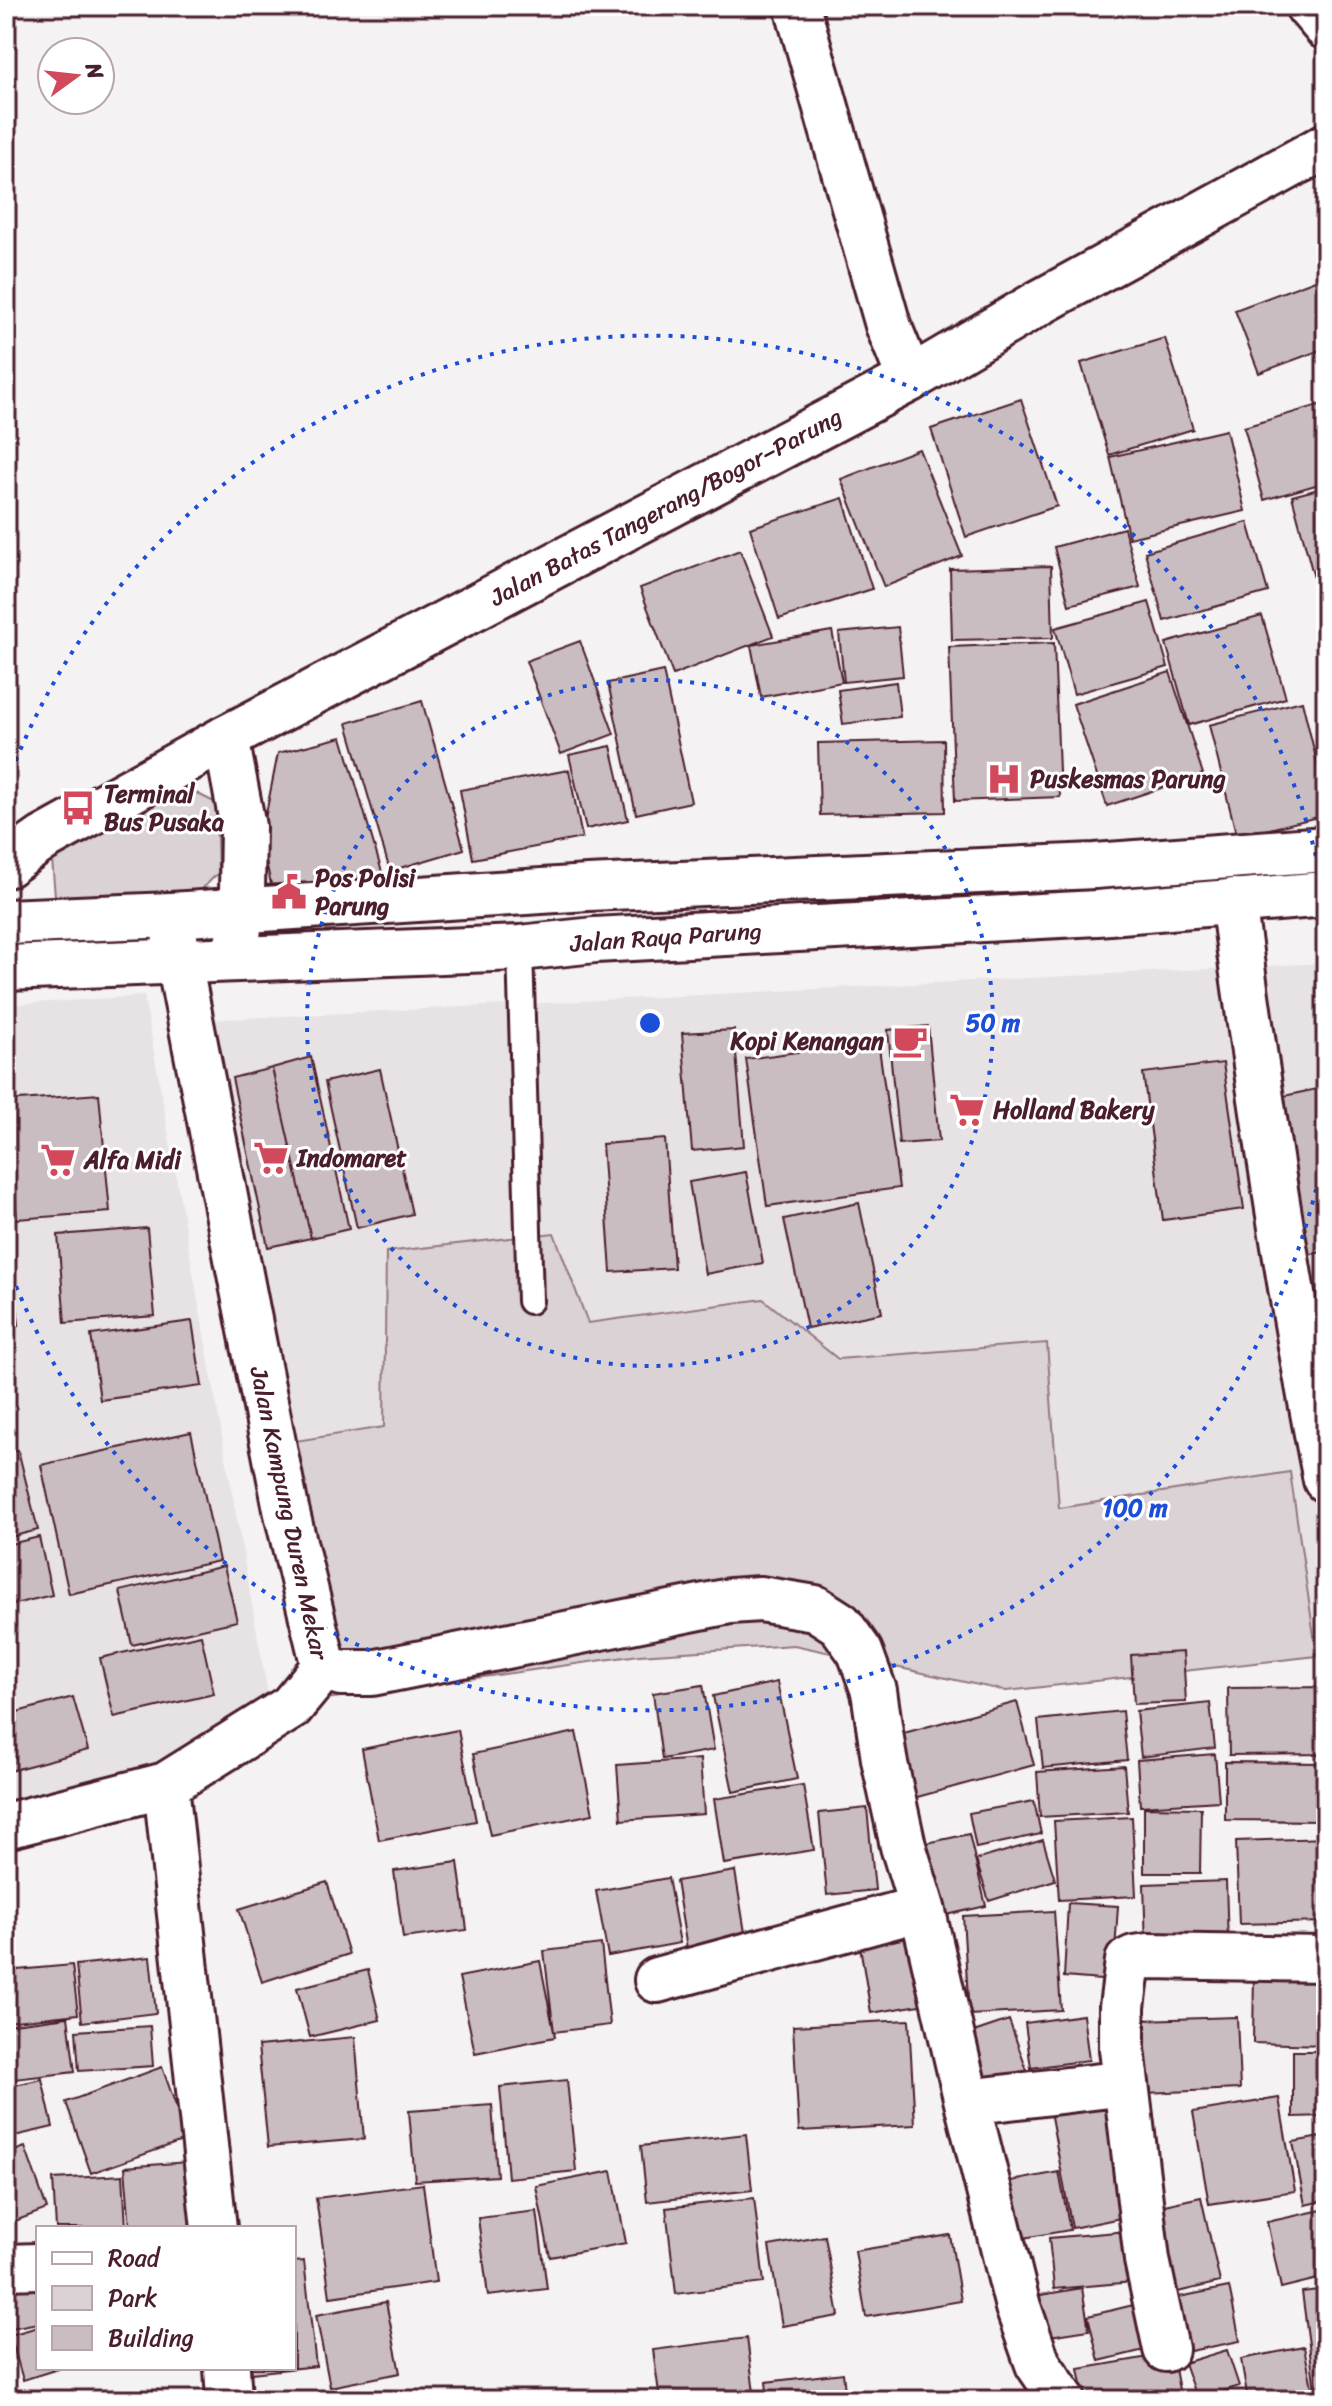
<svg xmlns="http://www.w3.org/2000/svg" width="1332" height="2406" font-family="Sriracha,sans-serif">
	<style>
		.built { fill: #e7e2e3 }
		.green { fill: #dbd2d5; stroke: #927880; stroke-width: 2 }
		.building { fill: #cabdc1; stroke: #4a1f2b; stroke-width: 2 }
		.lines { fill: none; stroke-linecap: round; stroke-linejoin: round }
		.lane-casing { stroke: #4a1f2b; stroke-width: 30 }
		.street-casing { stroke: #4a1f2b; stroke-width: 50 }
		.primary-casing { stroke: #4a1f2b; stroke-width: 50 }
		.highway-casing { stroke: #4a1f2b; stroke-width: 50 }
		.lane { stroke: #fff; stroke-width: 24 }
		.street { stroke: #fff; stroke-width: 44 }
		.primary { stroke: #fff; stroke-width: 44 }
		.highway { stroke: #fff; stroke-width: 44 }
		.ring { fill: none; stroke: #1d4ed8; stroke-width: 4; stroke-dasharray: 4 8 }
		.labels { text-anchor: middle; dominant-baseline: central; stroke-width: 6; stroke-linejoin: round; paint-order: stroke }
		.street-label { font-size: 24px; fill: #4a1f2b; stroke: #fff }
		.poi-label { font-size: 24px; font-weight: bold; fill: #4a1f2b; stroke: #fff; text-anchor: start }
		.centre { fill: #1d4ed8; stroke: #fff; stroke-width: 4 }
		.ring-label { font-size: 24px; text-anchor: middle; font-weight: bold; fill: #1d4ed8; stroke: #fff; stroke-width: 6; stroke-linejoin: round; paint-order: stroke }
	</style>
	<rect width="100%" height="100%" fill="#f4f2f2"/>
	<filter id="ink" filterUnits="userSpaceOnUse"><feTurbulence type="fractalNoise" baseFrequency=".0125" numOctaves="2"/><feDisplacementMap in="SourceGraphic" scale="16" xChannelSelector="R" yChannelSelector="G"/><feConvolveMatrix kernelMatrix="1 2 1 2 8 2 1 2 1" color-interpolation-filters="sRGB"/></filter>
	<g filter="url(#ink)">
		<path class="built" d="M1326,963V1654L1317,1656L1290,1472L1058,1508L1047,1343L838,1360L762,1299L588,1323L384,1427L264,1446L188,1021Z
			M144,996L271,1712L213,1772L101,1829L6,1844V1005Z"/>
		<path class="green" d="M186,788L216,803L218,873L194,897L55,896L52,860Z
			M554,1233L588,1323L763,1299L838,1359L1047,1343L1059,1508L1290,1472L1317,1656L1006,1691L794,1645L639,1655L313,1701L264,1446L384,1427L386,1252Z"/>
		<path class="building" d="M1326,276V348L1259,373L1235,310Z
			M1165,338L1193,429L1109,455L1081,363Z
			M1021,399L1057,506L966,537L931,429Z
			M1326,403V482L1264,500L1244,427Z
			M1226,430L1245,511L1129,538L1110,457Z
			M919,449L962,556L884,587L841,479Z
			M1326,487V575L1314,578L1292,496Z
			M843,498L872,589L779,619L750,528Z
			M1248,522L1268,592L1164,621L1145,552Z
			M1124,528L1140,587L1069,605L1054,547Z
			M740,550L773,636L673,675L640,588Z
			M1051,566L1053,638L952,640L950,569Z
			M1149,602L1168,667L1074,694L1055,628Z
			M1262,616L1286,698L1189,725L1166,643Z
			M898,627L903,676L844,682L839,633Z
			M832,631L842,682L761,697L751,645Z
			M580,641L614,734L561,754L526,661Z
			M1054,643L1060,797L955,801L949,647Z
			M663,671L691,802L636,814L608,683Z
			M1170,672L1203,774L1107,806L1073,704Z
			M896,682L900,717L843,724L838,690Z
			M422,701L464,849L390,871L347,723Z
			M1302,701L1326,799V815L1237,837L1209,725Z
			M342,737L384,879L276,907L261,839L278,753Z
			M944,740L945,812L820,815L818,743Z
			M611,746L628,820L586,829L569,755Z
			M569,770L582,838L473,859L460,790Z
			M928,1026L939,1141L899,1144L888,1030Z
			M734,1030L744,1146L692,1151L682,1033Z
			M878,1041L899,1188L767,1206L746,1059Z
			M311,1057L349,1229L311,1238L272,1068Z
			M1223,1063L1244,1209L1163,1220L1143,1073Z
			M272,1068L311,1238L268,1247L232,1078Z
			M380,1069L412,1214L357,1228L325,1082Z
			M1326,1087V1251L1303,1256L1270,1099Z
			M99,1094L110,1212L17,1219L6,1101Z
			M665,1139L674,1268L611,1272L602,1144Z
			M746,1172L763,1263L705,1274L689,1182Z
			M859,1203L882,1313L807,1328L784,1219Z
			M6,1225H8L19,1325L6,1326Z
			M147,1228L155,1316L65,1323L58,1235Z
			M1326,1296V1382L1307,1300Z
			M192,1321L202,1386L100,1400L91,1335Z
			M191,1432L219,1561L69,1594L41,1465Z
			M18,1450L38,1530L6,1538V1453Z
			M39,1537L52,1595L6,1606V1545Z
			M224,1566L237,1621L132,1645L120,1591Z
			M201,1635L214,1694L114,1717L100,1658Z
			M1183,1652L1186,1702L1134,1704L1131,1655Z
			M777,1682L797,1779L733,1792L713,1696Z
			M703,1685L714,1750L662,1759L653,1693Z
			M1325,1687V1754L1229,1755L1228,1688Z
			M73,1697L88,1750L6,1772V1715Z
			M1017,1702L1034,1765L910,1799L893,1736Z
			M1210,1703L1215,1748L1141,1757L1136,1711Z
			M1122,1711L1127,1760L1043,1768L1038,1720Z
			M458,1730L476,1821L379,1840L362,1749Z
			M576,1732L593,1814L490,1835L473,1754Z
			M1215,1754L1219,1801L1140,1806L1137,1760Z
			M700,1759L704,1814L621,1820L617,1765Z
			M1225,1762L1321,1763V1821L1225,1820Z
			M1124,1766L1128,1812L1040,1817L1037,1772Z
			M803,1785L814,1850L724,1864L714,1799Z
			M1034,1801L1041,1834L976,1848L969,1813Z
			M1144,1807L1201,1808L1200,1873H1144Z
			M867,1808L875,1890L827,1895L819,1813Z
			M1132,1817L1136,1896L1059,1900L1054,1821Z
			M969,1834L986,1906L929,1919L913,1846Z
			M1326,1838V1922L1239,1924L1236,1841Z
			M1043,1840L1055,1880L989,1901L976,1860Z
			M458,1862L467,1930L403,1938L394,1871Z
			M735,1871L747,1945L688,1955L676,1881Z
			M668,1878L680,1943L608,1956L596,1891Z
			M1226,1881L1228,1946L1146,1949L1144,1884Z
			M327,1882L349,1954L262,1982L239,1909Z
			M1068,1903L1118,1906L1113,1981L1064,1977Z
			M1054,1911L1061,2010L969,2015L963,1916Z
			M921,1936L932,2003L871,2013L860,1946Z
			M601,1944L610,2025L554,2032L544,1951Z
			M150,1957L156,2013L82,2022L76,1965Z
			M540,1961L555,2037L475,2053L459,1977Z
			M72,1965L78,2014L6,2022V1971Z
			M368,1970L380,2020L310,2037L297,1988Z
			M1254,1972L1326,1974V2045L1253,2043Z
			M1083,2015L1089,2060L1031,2068L1025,2023Z
			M68,2017L75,2072L6,2080V2025Z
			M1237,2017L1240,2089L1144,2093L1141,2020Z
			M909,2020L915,2125L799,2131L793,2026Z
			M1009,2020L1030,2079L979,2096L959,2037Z
			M150,2026L153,2066L79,2071L76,2031Z
			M355,2037L364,2139L268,2147L258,2046Z
			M1293,2051H1326V2116L1293,2117Z
			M162,2067L188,2139L91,2173L66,2102Z
			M42,2079L53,2127L6,2138V2087Z
			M567,2080L576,2171L508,2178L500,2087Z
			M1112,2095L1135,2215L1072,2228L1049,2106Z
			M1279,2098L1295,2191L1209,2204L1193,2112Z
			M492,2105L497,2176L415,2181L409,2111Z
			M746,2134L752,2190L647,2202L641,2146Z
			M1326,2136V2200L1305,2205L1293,2142Z
			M25,2147L47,2209L7,2224L6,2154Z
			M187,2162L193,2228H130L125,2167Z
			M612,2171L626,2243L550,2257L536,2186Z
			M1059,2172L1070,2230L1006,2241L996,2184Z
			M123,2175L126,2228H56L53,2179Z
			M423,2184L436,2282L330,2297L316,2198Z
			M1201,2197L1220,2282L1165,2295L1146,2209Z
			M754,2198L764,2283L676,2294L666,2208Z
			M1326,2209V2277L1281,2288L1267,2222Z
			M537,2211L547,2289L488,2296L478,2218Z
			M1139,2230L1144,2281L1054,2289L1049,2238Z
			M950,2235L961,2301L866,2317L855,2251Z
			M825,2236L839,2316L782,2326L769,2246Z
			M304,2261L316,2366L252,2373L251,2368H294V2262Z
			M38,2269V2323L6,2329V2276Z
			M1229,2287L1240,2341L1185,2352L1174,2298Z
			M1082,2288L1089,2330L1030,2339L1023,2298Z
			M1326,2289V2388L1315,2390L1302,2292Z
			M1154,2300L1165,2345L1099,2361L1088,2316Z
			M386,2302L400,2373L330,2387L316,2315Z
			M38,2327V2368H61L23,2380L10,2335Z
			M747,2338L755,2400H660L653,2350Z
			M1304,2347L1314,2397L1299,2400H1248L1241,2359Z
			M1227,2350L1239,2386L1197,2400L1184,2363Z
			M1172,2353L1180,2395L1154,2400H1085L1079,2369Z
			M843,2373L846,2400H768L766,2382Z"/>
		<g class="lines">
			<g class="lane-casing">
				<path id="lane" d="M520,948L530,1301"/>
			</g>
			<g class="street-casing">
				<path id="street" d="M797,6L888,325L910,379
					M1308,6L1326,27
					M1233,901C1259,1094 1288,1288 1326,1480
					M171,915L179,962L286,1509L324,1667L291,1707L166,1785L214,2228
					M324,1667L341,1673H372L730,1601L760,1599L815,1608L840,1624L860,1652L874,1691L884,1759L903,1846L922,1908L967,2102
					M6,1826L166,1785
					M657,1980L922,1908
					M6,2267L38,2266
					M1166,2349L1147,2260L1122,2049V2007L1128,1961L1134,1958L1148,1956L1326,1959
					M227,2368L229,2400
					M1063,2400L1038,2364L1018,2307L967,2102L1126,2083"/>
			</g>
			<g class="primary-casing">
				<path id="primary" d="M6,865L43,839L226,738L910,379L1039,303L1326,146"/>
			</g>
			<g class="highway-casing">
				<path id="highway" d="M226,738L243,827L242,892L238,938
					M6,922L171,915L588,888L1095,866L1326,849
					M6,968L520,948L595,940L1097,913L1326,894"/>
			</g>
			<use href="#lane" class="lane"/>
			<use href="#street" class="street"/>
			<use href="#primary" class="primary"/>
			<use href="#highway" class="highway"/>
		</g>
	</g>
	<g class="ring">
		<circle cx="650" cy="1023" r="343"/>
		<path d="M1326 1142A686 686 0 0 1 7 1263M7 783A686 686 0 0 1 1326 904"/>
	</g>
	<defs>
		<g id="hospital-bare" transform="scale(2.76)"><path d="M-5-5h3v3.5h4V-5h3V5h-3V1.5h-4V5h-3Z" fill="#d1495b" stroke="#fff" stroke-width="2.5" paint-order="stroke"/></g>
		<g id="bus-bare" transform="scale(2.76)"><path d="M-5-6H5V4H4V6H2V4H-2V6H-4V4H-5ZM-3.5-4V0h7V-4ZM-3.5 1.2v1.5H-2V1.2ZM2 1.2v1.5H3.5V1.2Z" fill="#d1495b" stroke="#fff" stroke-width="2.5" paint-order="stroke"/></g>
		<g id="civic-bare" transform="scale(2.76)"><path d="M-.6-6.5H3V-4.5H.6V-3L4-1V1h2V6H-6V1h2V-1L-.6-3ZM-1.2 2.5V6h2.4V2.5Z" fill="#d1495b" stroke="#fff" stroke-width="2.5" paint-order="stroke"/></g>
		<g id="cafe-bare" transform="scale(2.76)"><path d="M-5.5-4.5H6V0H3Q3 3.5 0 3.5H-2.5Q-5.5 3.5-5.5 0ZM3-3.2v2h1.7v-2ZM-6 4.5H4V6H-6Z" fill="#d1495b" stroke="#fff" stroke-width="2.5" paint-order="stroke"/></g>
		<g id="supermarket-bare" transform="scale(2.76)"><path d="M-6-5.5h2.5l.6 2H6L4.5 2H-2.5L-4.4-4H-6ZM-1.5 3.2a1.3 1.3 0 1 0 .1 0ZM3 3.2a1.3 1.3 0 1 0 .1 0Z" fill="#d1495b" stroke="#fff" stroke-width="2.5" paint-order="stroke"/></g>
	</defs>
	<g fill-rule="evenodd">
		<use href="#hospital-bare" x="1004" y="779"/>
		<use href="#bus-bare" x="78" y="808"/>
		<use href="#civic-bare" x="289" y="892"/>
		<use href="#cafe-bare" x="910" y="1041"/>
		<use href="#supermarket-bare" x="967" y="1110"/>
		<use href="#supermarket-bare" x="271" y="1158"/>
		<use href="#supermarket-bare" x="58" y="1160"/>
	</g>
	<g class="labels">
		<g class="street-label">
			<text transform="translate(666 507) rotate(-28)">Jalan Batas Tangerang/Bogor–Parung</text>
			<text transform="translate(666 937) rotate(-4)">Jalan Raya Parung</text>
			<text transform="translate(289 1513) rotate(78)">Jalan Kampung Duren Mekar</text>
		</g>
		<g class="poi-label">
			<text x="1030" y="779">Puskesmas Parung</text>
			<text x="104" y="794">Terminal<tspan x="104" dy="28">Bus Pusaka</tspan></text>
			<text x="315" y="878">Pos Polisi<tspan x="315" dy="28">Parung</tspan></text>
			<text x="884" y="1041" text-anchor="end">Kopi Kenangan</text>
			<text x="993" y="1110">Holland Bakery</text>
			<text x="297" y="1158">Indomaret</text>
			<text x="84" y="1160">Alfa Midi</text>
		</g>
	</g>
	<circle cx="650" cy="1023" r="12" class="centre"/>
	<g class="ring-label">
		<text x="993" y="1031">50 m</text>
		<text x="1135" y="1516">100 m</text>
	</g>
	<rect width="1332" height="2406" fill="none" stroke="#fff" stroke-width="32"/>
	<rect x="16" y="16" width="1300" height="2374" fill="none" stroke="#4a1f2b" stroke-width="3" filter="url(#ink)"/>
	<rect x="36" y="2226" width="260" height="144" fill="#ffffff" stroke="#b7a5aa" stroke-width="2"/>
	<rect x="52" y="2252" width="40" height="12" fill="#ffffff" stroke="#b7a5aa" stroke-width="2"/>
	<text x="108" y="2266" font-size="24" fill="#4a1f2b">Road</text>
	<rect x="52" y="2286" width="40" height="24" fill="#dbd2d5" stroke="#b7a5aa" stroke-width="2"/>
	<text x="108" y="2306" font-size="24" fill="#4a1f2b">Park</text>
	<rect x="52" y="2326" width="40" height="24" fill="#cabdc1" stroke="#b7a5aa" stroke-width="2"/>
	<text x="108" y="2346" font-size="24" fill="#4a1f2b">Building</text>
	<g transform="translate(76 76) rotate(75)"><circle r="38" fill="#ffffff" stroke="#b7a5aa" stroke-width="2"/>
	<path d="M0-6L14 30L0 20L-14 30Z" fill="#d1495b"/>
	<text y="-12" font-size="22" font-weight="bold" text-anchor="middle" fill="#4a1f2b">N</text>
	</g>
</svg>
